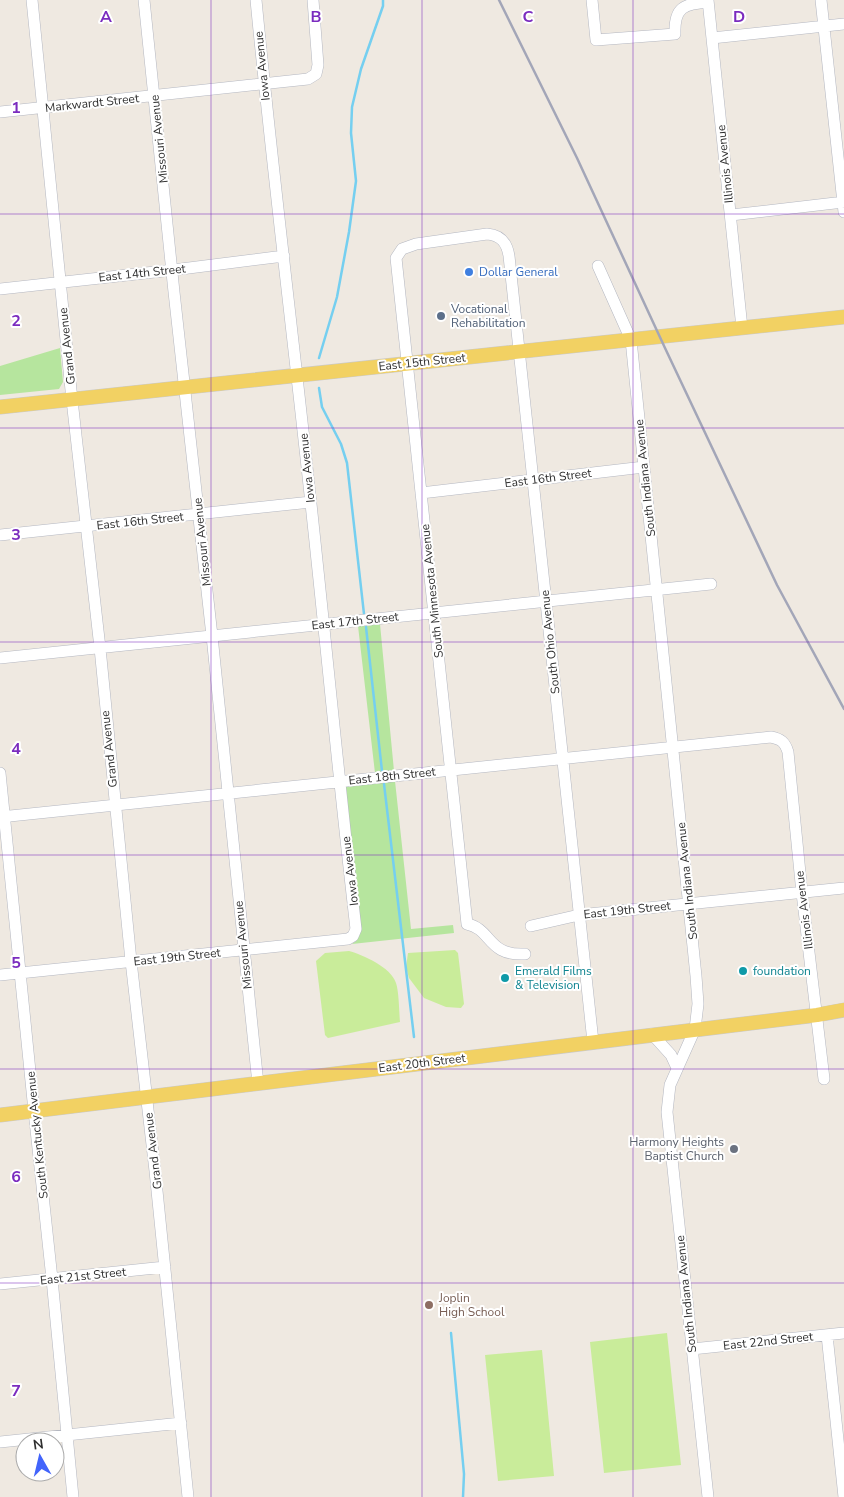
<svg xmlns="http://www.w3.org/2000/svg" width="844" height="1497" font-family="'Nunito Sans',sans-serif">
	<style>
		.green { fill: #b6e59e }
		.pitch { fill: #c9ec9a }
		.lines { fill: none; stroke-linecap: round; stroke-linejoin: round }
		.stream { stroke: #75cff0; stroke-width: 2.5 }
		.minor-casing { stroke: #b4b7c1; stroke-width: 12 }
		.major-casing { stroke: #c9c9c9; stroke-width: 15 }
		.minor { stroke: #fff; stroke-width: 11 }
		.major { stroke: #f2d163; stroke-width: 14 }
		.rail { stroke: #a3a6b8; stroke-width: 2.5 }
		.grid { fill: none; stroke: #7b2cbf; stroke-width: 1; stroke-opacity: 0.55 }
		.shop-dot { fill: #3f7fe0; stroke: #fff; stroke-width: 2 }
		.service-dot { fill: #5c6f8a; stroke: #fff; stroke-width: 2 }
		.culture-dot { fill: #0f9aa8; stroke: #fff; stroke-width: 2 }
		.worship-dot { fill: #6b7280; stroke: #fff; stroke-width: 2 }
		.education-dot { fill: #8d6e63; stroke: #fff; stroke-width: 2 }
		.labels { text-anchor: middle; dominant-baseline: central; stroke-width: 4; stroke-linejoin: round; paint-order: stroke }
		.street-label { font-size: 12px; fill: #2e2e2e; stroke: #fff }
		.shop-label { font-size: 12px; fill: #366cbe; stroke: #fff; text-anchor: start }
		.service-label { font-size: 12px; fill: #4e5e75; stroke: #fff; text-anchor: start }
		.culture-label { font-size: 12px; fill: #0d838f; stroke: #fff; text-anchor: start }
		.worship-label { font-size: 12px; fill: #5b616d; stroke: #fff; text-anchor: end }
		.education-label { font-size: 12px; fill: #785e54; stroke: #fff; text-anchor: start }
		.grid-label { font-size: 16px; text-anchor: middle; font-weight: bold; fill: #7b2cbf; stroke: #fff; stroke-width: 4; stroke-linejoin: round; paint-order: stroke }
	</style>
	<rect width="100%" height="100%" fill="#efe9e1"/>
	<path class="green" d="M60,348L63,382L59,389L0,395V366Z
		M380,624L394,771L375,773L358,626Z
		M395,781L411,929L453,925L454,933L352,944L356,941L358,934L345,788L346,786Z"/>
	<path class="pitch" d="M455,950L458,953L464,1004L461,1008L446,1007L424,998L409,978L406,967L408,953Z
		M349,951C363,955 391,967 396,983C399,992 399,1011 400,1022L328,1038L325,1035L316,961L325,953Z
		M667,1333L681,1465L604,1473L590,1342Z
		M542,1350L554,1476L498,1481L485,1355Z"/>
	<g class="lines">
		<path class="stream" d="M319,358L337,297L349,232L356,181L351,133L352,107L361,69L383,6V0
			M319,388L322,407L341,444L347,463L364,614
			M366,627L382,771
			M384,784L414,1037
			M451,1333L464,1474L463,1497"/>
		<g class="minor-casing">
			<path id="minor" d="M32,0L72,400L100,648L131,961L155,1171L188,1497
				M144,0L174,292L212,636L258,1084
				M592,0L596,40L675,34C674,7 684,4 708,2
				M708,0L742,328
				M821,0L844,212
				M712,38L844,24
				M0,112L308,79L316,74L318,65L313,0
				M731,215L844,202
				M598,266L631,340L696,976L698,1004L695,1029L670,1085L667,1112L708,1497
				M0,289L173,270L284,256
				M421,493L644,467
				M0,535L311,502
				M0,658L711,584
				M0,773L34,1111L52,1279L73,1497
				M0,817L771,737C781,739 785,742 788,752L802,893L824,1079
				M531,926L579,915L844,888
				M525,954C487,956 492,929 467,924L396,258L402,249L416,244L487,234C501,235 507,243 509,256L593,1042
				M0,975L348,939L353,936L356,929C338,775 324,621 307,467C290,311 271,156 256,0
				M652,1034L671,1055L677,1068
				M0,1284L165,1267
				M827,1335L844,1497
				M692,1349L844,1333
				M0,1442L181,1423"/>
		</g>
		<g class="major-casing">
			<path id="major" d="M0,407L844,317
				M0,1115L817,1015L844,1010"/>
		</g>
		<use href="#minor" class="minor"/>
		<use href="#major" class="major"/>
		<path class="rail" d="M499,0L577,158L665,348L777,585L844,709"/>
	</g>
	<path class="grid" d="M211,0V1497M422,0V1497M633,0V1497M0,214H844M0,428H844M0,642H844M0,855H844M0,1069H844M0,1283H844"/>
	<circle class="shop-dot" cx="469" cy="272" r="5"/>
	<circle class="service-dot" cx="441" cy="316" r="5"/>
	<g class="culture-dot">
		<circle cx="743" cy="971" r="5"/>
		<circle cx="505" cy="978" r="5"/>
	</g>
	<circle class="worship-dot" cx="734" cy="1149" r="5"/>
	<circle class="education-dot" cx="429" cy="1305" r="5"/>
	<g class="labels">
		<g class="street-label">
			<text transform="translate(262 66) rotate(-96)">Iowa Avenue</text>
			<text transform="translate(92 103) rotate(-6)">Markwardt Street</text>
			<text transform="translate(159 139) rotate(-96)">Missouri Avenue</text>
			<text transform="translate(725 164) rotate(-96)">Illinois Avenue</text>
			<text transform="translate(142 273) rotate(-6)">East 14th Street</text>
			<text transform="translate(67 346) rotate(-96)">Grand Avenue</text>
			<text transform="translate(422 362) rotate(-6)">East 15th Street</text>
			<text transform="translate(307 468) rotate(-96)">Iowa Avenue</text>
			<text transform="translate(548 478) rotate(-7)">East 16th Street</text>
			<text transform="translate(645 478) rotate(-96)">South Indiana Avenue</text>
			<text transform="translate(140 521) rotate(-6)">East 16th Street</text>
			<text transform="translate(202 542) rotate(-96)">Missouri Avenue</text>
			<text transform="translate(432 591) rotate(-96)">South Minnesota Avenue</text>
			<text transform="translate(355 621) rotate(-6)">East 17th Street</text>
			<text transform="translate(550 642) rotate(-96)">South Ohio Avenue</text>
			<text transform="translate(109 749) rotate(-96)">Grand Avenue</text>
			<text transform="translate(392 776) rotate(-6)">East 18th Street</text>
			<text transform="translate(350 871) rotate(-97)">Iowa Avenue</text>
			<text transform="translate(687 881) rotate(-96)">South Indiana Avenue</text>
			<text transform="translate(627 910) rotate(-6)">East 19th Street</text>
			<text transform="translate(804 910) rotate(-97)">Illinois Avenue</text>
			<text transform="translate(243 945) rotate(-96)">Missouri Avenue</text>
			<text transform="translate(177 957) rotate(-6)">East 19th Street</text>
			<text transform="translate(422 1063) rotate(-7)">East 20th Street</text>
			<text transform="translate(37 1135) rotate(-96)">South Kentucky Avenue</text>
			<text transform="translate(153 1151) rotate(-97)">Grand Avenue</text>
			<text transform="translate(83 1276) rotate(-6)">East 21st Street</text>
			<text transform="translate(686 1294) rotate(-96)">South Indiana Avenue</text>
			<text transform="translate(768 1341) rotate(-6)">East 22nd Street</text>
		</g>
		<g class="shop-label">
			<text x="479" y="272">Dollar General</text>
		</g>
		<g class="service-label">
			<text x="451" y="309">Vocational<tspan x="451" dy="14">Rehabilitation</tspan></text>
		</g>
		<g class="culture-label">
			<text x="515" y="971">Emerald Films<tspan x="515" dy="14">&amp; Television</tspan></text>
			<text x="753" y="971">foundation</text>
		</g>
		<g class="worship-label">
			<text x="724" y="1142">Harmony Heights<tspan x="724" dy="14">Baptist Church</tspan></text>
		</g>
		<g class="education-label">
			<text x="439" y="1298">Joplin<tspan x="439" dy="14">High School</tspan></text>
		</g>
	</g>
	<g class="grid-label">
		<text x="106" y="22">A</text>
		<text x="316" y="22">B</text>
		<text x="528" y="22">C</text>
		<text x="739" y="22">D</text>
		<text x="16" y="113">1</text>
		<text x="16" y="326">2</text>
		<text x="16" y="540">3</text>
		<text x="16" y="754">4</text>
		<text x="16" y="968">5</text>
		<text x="16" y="1182">6</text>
		<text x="16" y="1396">7</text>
	</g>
	<g transform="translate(40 1457) rotate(352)"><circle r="24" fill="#ffffff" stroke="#ababab"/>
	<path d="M0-4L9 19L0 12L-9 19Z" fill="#4264fb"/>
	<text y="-8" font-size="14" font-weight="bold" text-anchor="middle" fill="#2e2e2e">N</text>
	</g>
</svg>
